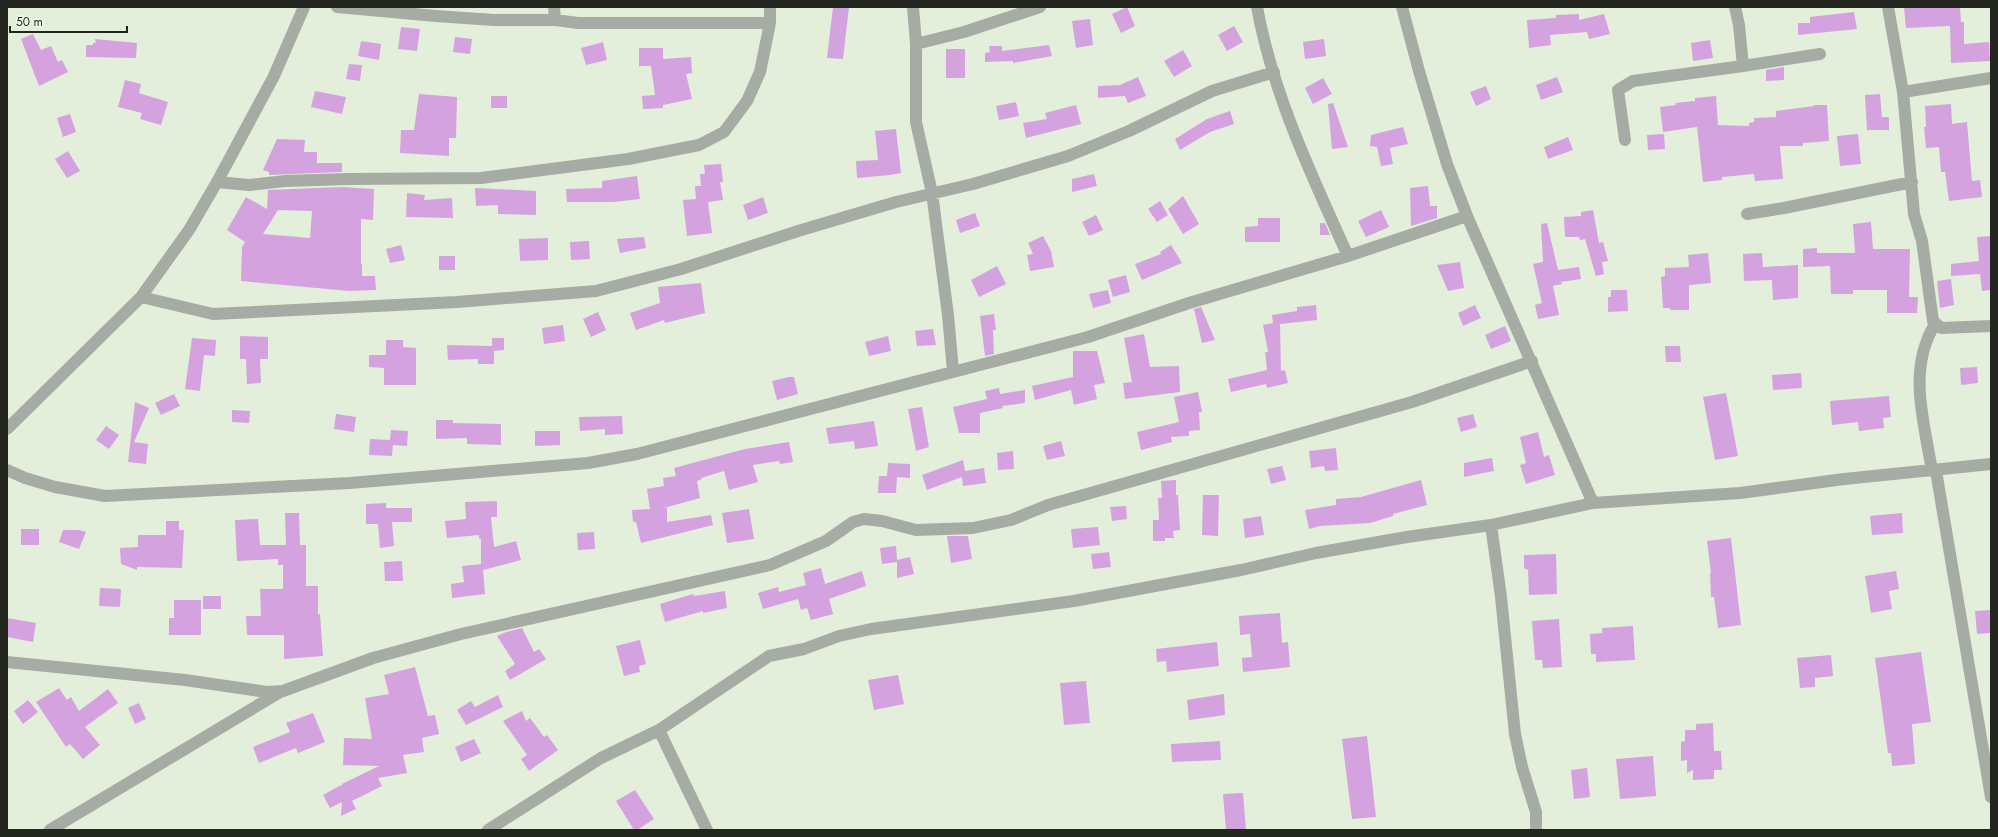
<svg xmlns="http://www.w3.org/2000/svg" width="1998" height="837" font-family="Jost,sans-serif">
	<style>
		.building { fill: #d5a2e0; fill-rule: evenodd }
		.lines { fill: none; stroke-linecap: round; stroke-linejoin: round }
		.minor { stroke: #a6aba3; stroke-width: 12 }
	</style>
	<rect width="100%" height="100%" fill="#e3efdb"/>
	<path class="building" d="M833,7H849L843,59L827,58Z
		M1127,7L1135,26L1121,33L1112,14Z
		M1904,7H1960L1961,22H1964V44L1989,42L1990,61L1951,63L1950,26L1906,28Z
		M1854,12L1857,29L1798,35V23H1810V17Z
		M1579,14V20L1604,14L1610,34L1589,39L1587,32L1550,35L1551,45L1529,48L1527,20L1556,18V15Z
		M1090,19L1093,45L1076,48L1072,21Z
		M1234,26L1243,42L1227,51L1218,35Z
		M401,27L420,29L417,51L398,49Z
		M33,34L41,50L51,46L58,62L62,60L68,72L39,86L21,39Z
		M455,37L472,39L470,54L453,52Z
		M95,39L137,43L136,58L86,57V45H93V43H96Z
		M1324,39L1326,56L1305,59L1303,42Z
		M1710,40L1713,58L1693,61L1691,43Z
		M361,41L381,44L379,60L358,56Z
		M603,42L607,60L586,65L581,48Z
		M1049,45L1052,56L1013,63V61L985,62V53L990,52L989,46H1002V51Z
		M639,48H663V59L691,57L692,73L686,74L692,99L663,105V108L643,109L642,96L655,95L651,66H639Z
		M946,49H965V78H946Z
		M1183,50L1192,66L1174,77L1164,61Z
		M349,64L362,65L360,81L346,79Z
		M1784,67V80L1766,81V70Z
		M1138,77L1146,96L1128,103L1125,96L1098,98V86L1120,85Z
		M1557,77L1563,92L1541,100L1536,85Z
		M1323,78L1332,94L1313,104L1305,88Z
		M125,80L141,84L139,93L168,102L161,125L140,119L142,113L118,107Z
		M1486,86L1491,99L1476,106L1470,92Z
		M315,91L346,97L342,114L311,107Z
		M419,94L457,97L456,138H449V156L400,153L401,130H414Z
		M1880,94L1882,117H1889V130H1867L1865,95Z
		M491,96H507V108H491Z
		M1716,96L1718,125L1749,126V123L1754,122V118L1776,117V111L1814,106V105H1827L1829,141L1803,143V146H1780L1783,179L1755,181L1754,174L1722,177V180L1703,182L1697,127L1663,132L1660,107L1676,105L1675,103L1695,101V98Z
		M1016,102L1019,116L999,120L996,106Z
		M1333,103L1348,147L1332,149L1328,104Z
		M1951,104L1952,124L1967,122L1972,181L1980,180L1982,197L1949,201L1945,172H1941L1939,147L1926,148L1924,127H1926L1925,106Z
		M1076,105L1081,124L1026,138L1023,123L1047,119L1045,113Z
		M1230,111L1234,124L1210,132L1180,150L1175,139L1207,119Z
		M70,114L76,132L63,137L57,118Z
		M1403,127L1408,144L1390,148L1393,164L1381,166L1377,147L1370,146L1371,135Z
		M896,129L901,173L890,175L857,178L856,161L878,160L875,131Z
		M1664,134L1665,149L1648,150L1647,135Z
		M1858,134L1861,164L1840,166L1837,136Z
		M1568,137L1573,150L1548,159L1544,147Z
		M277,139L305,140L304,152H317V163H342V172L269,175V172L263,170Z
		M68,151L80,171L67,178L55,159Z
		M721,164L723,182H720L723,200L708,202L712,233L687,236L683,200L696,199L695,186H701L700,174H705L704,165Z
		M1094,174L1097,186L1072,192V179Z
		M637,176L640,199L614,202H567L566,189L602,188V181Z
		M1428,186L1430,206H1437V218L1411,226L1410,188Z
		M342,187L374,189L373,220L361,219V264H362V276H375L376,290L349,291L241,281L242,247L245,242L227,230L246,197L267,209L268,190ZM278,210L312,211L310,238L263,234Z
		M475,188L536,191V215L498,214V205L476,206Z
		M407,193L425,195L424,200L452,198L453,218L406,217Z
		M1183,196L1199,224L1183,234L1168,209Z
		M763,197L768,213L748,220L743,205Z
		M1160,201L1168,215L1157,222L1148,209Z
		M1381,210L1389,227L1366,237L1358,221Z
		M1593,210L1599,243L1603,242L1608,261L1602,262L1604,274L1596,276L1585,239L1580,240L1579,237H1565L1564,217L1581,216V212Z
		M975,213L980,226L960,233L956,220Z
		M1096,215L1103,230L1089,236L1082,222Z
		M1258,218H1280V242H1245V227L1258,226Z
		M1871,222L1873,249H1910L1909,297H1918L1917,313H1887V290H1853V294H1831L1830,266L1803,267V249L1817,248V253H1855L1853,224Z
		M1320,223H1325L1330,235H1320Z
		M1547,223L1558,270L1579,267L1581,279L1561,282L1562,284L1553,286L1559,315L1538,319L1535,305L1542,303L1533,264L1543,262L1541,224Z
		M1043,236L1051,251L1054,267L1030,271L1027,255L1033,254L1028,243Z
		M1991,236V290L1982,291L1980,274L1951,276V264L1979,261L1977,237Z
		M644,237L646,248L620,253L617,239Z
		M548,238V260L520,261L519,239Z
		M589,241L590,259L571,260L570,242Z
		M401,245L405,260L390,263L386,249Z
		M1171,245L1182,263L1142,280L1135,264L1161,254L1160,252Z
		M1708,253L1711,283L1689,285V310H1670V308H1663L1661,277L1665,276V268L1689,267L1688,255Z
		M1762,253L1763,267L1798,265V298L1773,300L1772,280L1744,281L1743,254Z
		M439,256H455V270H439Z
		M1460,262L1464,288L1448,291L1437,265Z
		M997,266L1006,284L979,297L971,280Z
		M1126,275L1130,292L1113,297L1108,280Z
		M1951,279L1954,305L1940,308L1937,281Z
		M701,283L705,313L665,323L664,320L636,330L630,313L660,303L658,287Z
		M1108,290L1111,303L1093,308L1089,294Z
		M1611,290H1627L1628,311L1608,312V297H1611Z
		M1316,305L1317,320L1280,324L1281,371L1285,370L1288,383L1267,388L1266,384L1231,392L1228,379L1267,370L1265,352H1268L1263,325L1273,323L1272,315L1297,311V307Z
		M1475,305L1481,318L1463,326L1458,313Z
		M1201,307L1215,340L1202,343L1194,309Z
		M598,312L606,330L591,337L583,319Z
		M994,314L996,330H993L994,354L985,356L980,316Z
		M563,325L565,341L544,344L542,328Z
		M1505,326L1511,341L1491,349L1485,335Z
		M933,329L936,345L917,346L915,331Z
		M1144,334L1150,367L1179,366L1180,392L1125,399L1123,383L1132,382L1124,338Z
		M240,336L268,337V359H260L261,383L247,384L246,359H240Z
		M888,336L891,351L869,356L865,342Z
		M192,338L216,340L215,356L204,355L200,391L185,389Z
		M492,338H504V350L494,351V364H478V359L448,360L447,345L492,346Z
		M386,340H403V347L416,348V385H384V368L369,367V355H386Z
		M1665,346H1680L1681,362H1666Z
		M1073,351H1097L1105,383L1094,385L1097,399L1074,405L1071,390L1035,400L1032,386L1073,377Z
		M1977,367L1978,383L1961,385L1960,368Z
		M1801,373L1802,388L1773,390L1772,375Z
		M789,377H794L798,394L777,400L772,381Z
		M999,388L1000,394L1025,390V403L1002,406L1003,408L980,413V433H959L953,407L987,399L985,391Z
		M1198,392L1202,412H1199L1200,430L1189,431V436L1171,437L1172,442L1141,450L1137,432L1179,422L1174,397Z
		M1726,393L1738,456L1715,460L1703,397Z
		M174,394L180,406L161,415L155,403Z
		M1889,396L1891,417L1883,418L1884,428L1859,431L1858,422L1832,425L1830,401Z
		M135,402L149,408L134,442L148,444L146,464L128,462Z
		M922,407L929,447L916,451L908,409Z
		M232,410L250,411L249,423L232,422Z
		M336,414L356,417L354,432L334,429Z
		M1473,414L1477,427L1461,432L1457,418Z
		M622,416L623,434L605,435V429L580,431L579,417Z
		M436,420H453V423L501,424V445L467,444V438L436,439Z
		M874,421L878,446L855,449L854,441L829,444L826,428Z
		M106,426L119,435L109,449L96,440Z
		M391,430L408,431L407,446L393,445L392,456L369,455L370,439L390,440Z
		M535,431H560V445L535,446Z
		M1538,432L1544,457L1549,455L1555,475L1526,484L1520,465L1526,463L1520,437Z
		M1061,441L1065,456L1047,460L1043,446Z
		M789,442L793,462L780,464L779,461L753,465L758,482L729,490L724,471L701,478L702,479L697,481L700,498L664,508H667V522L711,515L713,525L641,543L636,522H633L632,510L650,509L647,489L664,486L663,478L676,476L674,468L745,449Z
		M1336,448L1338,470L1325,471L1324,466L1311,468L1309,451Z
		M1013,451L1014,469L998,470L997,453Z
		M1492,458L1494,471L1464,477V463Z
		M963,460L965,471L984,468L986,483L963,486L962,477L927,490L922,475Z
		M888,463L910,464V478L897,477L896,493H878L879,476H887Z
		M1282,466L1286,480L1271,484L1267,469Z
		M1176,480V495H1178L1180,530L1173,531L1174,538H1165V541H1153V520H1159L1158,498H1162L1161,481Z
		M1421,480L1427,505L1393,514V516L1370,523L1320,526L1309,529L1305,510L1336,505V499L1361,497Z
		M1203,495H1219L1218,536L1202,535Z
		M497,501V517H491L494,547L516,541L521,560L483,570L485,594L452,598L451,584L464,582L462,566L481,564V539H479V535L447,538L445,521L466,519L465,502Z
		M386,503V508H412V522H392L394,546L380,548L378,524H366V504Z
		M1126,506L1127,519L1112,521L1110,507Z
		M749,509L754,539L727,543L722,513Z
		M285,513H299L300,545H306V586H318V614H320L323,656L284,659V635H247L246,616H261L260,589H283V565H278V559L237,561L235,520L258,519L260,545H286Z
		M1902,513L1903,533L1872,535L1870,516Z
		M1261,516L1264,535L1245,538L1243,519Z
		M166,521H179V530H184L182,568L137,567V570L121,564L120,548L138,547V535H166Z
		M1098,527L1100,545L1073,548L1071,529Z
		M21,529H39V545H21Z
		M63,530H79L86,532L79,549L59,542Z
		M594,532L595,549L578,550L577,533Z
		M947,536H968L972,559L951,563Z
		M1731,538L1741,625L1718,628L1714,597H1711L1710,573H1711L1707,541Z
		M896,546L897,560L910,557L914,574L897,578V562L882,564L880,548Z
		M1109,552L1111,567L1093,569L1091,554Z
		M1556,554L1557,594L1529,595L1528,570L1524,568V555Z
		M402,561L403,581H385L384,562Z
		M821,568L825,584L862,571L866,586L829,599L833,614L811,620L807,608L801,610L798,599L763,609L758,593L778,587L779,592L806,585L803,573Z
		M1896,571L1899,589L1889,591L1892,609L1871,613L1865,576Z
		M100,588L121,589L120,607L99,606Z
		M725,591L727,608L703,613V611L665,622L660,604L693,594L694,596Z
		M203,596H221V609H203Z
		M174,600H201V635H169V618H174Z
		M1991,610V633L1977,634L1975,611Z
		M1280,613L1282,643L1288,642L1290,667L1243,672L1242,658L1252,657L1250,634L1240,635L1239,616Z
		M7,618L36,623L33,642L7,637Z
		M1559,619L1562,667L1543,668L1542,660H1535L1532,621Z
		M1633,626L1635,660L1596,662V654H1591L1590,634L1602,633V628Z
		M522,628L534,652L539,649L546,659L510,680L505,671L515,664L497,636L506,632Z
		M640,640L646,664L639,666L640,672L624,676L616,646Z
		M1217,642L1219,666L1167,672L1166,661L1157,662L1156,649Z
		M1921,652L1931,722L1912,724L1915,764L1892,766L1891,753H1888L1875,658Z
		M1831,655L1833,676L1815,678V687L1800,688L1797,658Z
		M415,667L428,716L435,715L439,734L422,738L424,752L403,755L407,773L378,778L382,786L352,801L356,809L341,816L342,802L330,808L323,795L341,785L342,788V784L379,766L343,765L344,738L372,739L365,698L389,694L384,675Z
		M898,675L904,704L874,710L868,680Z
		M1086,681L1090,723L1064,725L1060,683Z
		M59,688L67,700L71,697L79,711L108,689L118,703L85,727L100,745L83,759L70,744L66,747L36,702Z
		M1224,694L1225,715L1189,720L1187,700Z
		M498,695L503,707L466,725L457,710L471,701L475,707Z
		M28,700L38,712L23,724L14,711Z
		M139,703L146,719L135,724L128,708Z
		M522,711L526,721L530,718L544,737L547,735L558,750L529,771L521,759L527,755L503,721Z
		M313,713L325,742L298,753L296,748L259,763L253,747L290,732L286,723Z
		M1713,723L1714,751H1721L1722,770H1714V779L1693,780V770L1687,773V760L1681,761V742L1685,741V730H1696V724Z
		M1367,736L1376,817L1352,819L1342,739Z
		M474,739L481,753L461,762L455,747Z
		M1220,741L1221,760L1172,762L1171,744Z
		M1653,756L1656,796L1620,799L1616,759Z
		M1587,768L1590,797L1574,799L1571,770Z
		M635,790L654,819L637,830H634L616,801Z
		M1243,793L1246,830H1226L1223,794Z"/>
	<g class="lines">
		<path class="minor" d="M337,7L436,16L494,20H555L578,23H770
			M554,7L555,20
			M913,7L916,44V122L932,193L948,315L953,371
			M1257,7C1273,95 1312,176 1348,256
			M1402,7L1419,71L1447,164L1467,216L1593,503
			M1735,7L1739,25L1743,66L1820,54
			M1888,7L1903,92
			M916,44L964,32L1040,7
			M1991,78L1903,92L1914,214L1922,241L1933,321L1941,328L1991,326
			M1625,140L1618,90L1633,81L1743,66
			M217,182L249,185L285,181L348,179L481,178L628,159L699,145L724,132L747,101L760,72L770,23V7
			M1747,214L1784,208L1912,182
			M141,297L213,314L457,302L596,291L681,269L798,231L896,202L973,184L1068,156L1129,131L1212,91L1274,72
			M7,429L141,297L189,230L217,182L274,76L304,7
			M7,470L25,478L55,487L105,496L350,483L588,463L637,454L1088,337L1189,303L1348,256L1467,216
			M1932,471C1924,420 1907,370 1935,324
			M1936,471L1991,797
			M1491,525L1501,597L1515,734L1522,767L1536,812V830
			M7,662L185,680L267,692L283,691L373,658L461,634L770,565L826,541L853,522L864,519L882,521L916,530L973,528L1011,520L1048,505L1412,402L1532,361
			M659,730L707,830
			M50,830L280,692
			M488,830L601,758L659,730L769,656L804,649L839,636L871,629L1074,601L1241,570L1316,553L1407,537L1491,525L1593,503L1740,493L1844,479L1991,464"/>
	</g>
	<rect width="1998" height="837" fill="none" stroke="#22261f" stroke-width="16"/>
	<path d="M10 26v6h117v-6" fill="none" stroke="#22261f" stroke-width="2"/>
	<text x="16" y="26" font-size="12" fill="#22261f" stroke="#f0fce8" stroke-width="3" paint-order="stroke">50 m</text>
</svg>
